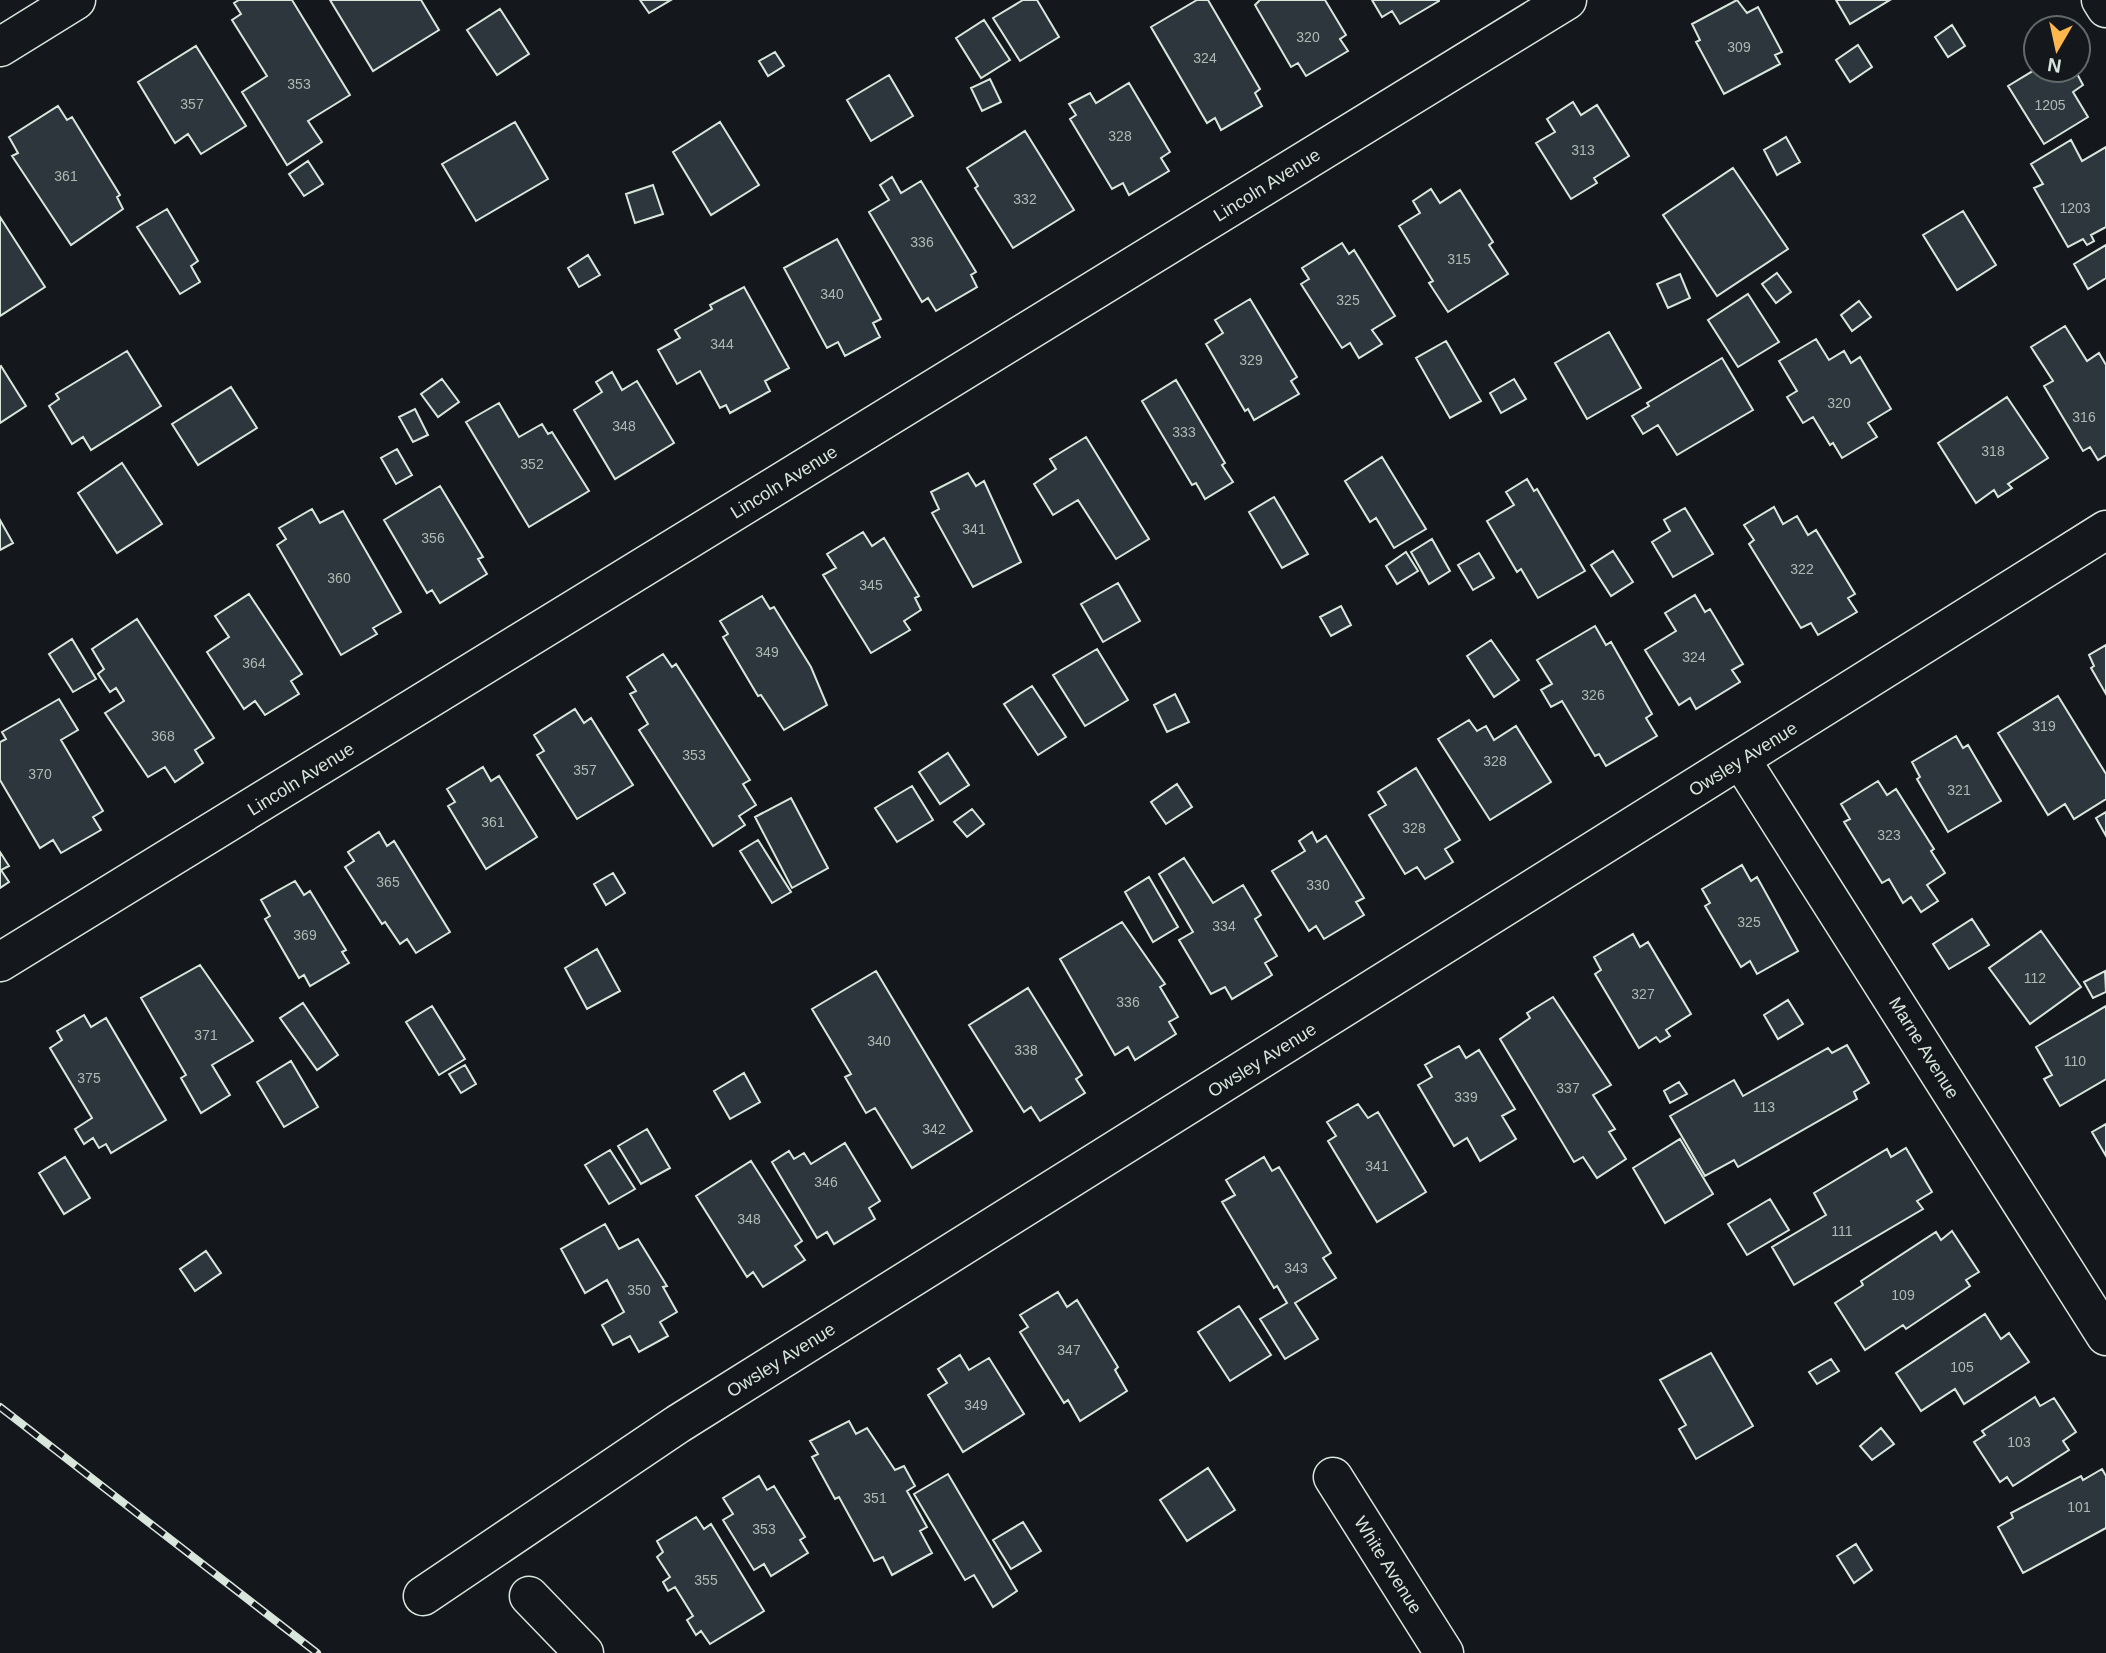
<svg xmlns="http://www.w3.org/2000/svg" width="2106" height="1653" font-family="Helvetica,sans-serif">
	<style>
		.building { fill: #2c363c; stroke: #d8e6dc; stroke-width: 2 }
		.lines { fill: none; stroke-linecap: round; stroke-linejoin: round }
		.minor-casing { stroke: #d8e6dc; stroke-width: 41 }
		.minor { stroke: #14181c; stroke-width: 38 }
		.rail-casing { stroke: #d8e6dc; stroke-width: 8 }
		.rail { stroke: #14181c; stroke-width: 5; stroke-dasharray: 16; stroke-linecap: butt }
		.labels { text-anchor: middle; dominant-baseline: central; stroke-width: 5; stroke-linejoin: round; paint-order: stroke }
		.number-label { font-size: 14px; fill: #adbab4 }
		.street-label { font-size: 18px; fill: #d8e6dc; stroke: #14181c }
	</style>
	<rect width="100%" height="100%" fill="#14181c"/>
	<path class="building" d="M239,0H292L350,95L308,121L322,142L287,165L242,92L267,76L232,20L241,14L234,3Z
		M330,0H421L439,30L373,71Z
		M640,0H671L649,13Z
		M1023,0H1037L1059,37L1020,61L993,18Z
		M1197,0H1208L1260,89L1255,93L1262,106L1221,130L1215,118L1207,123L1151,27Z
		M1260,0H1325L1346,35L1340,39L1348,51L1306,76L1298,63L1291,67L1255,5Z
		M1372,0H1439V1L1400,24L1392,11L1382,17Z
		M1737,0L1747,13L1758,7L1782,52L1775,55L1780,64L1724,94L1696,42L1700,40L1692,24Z
		M1836,0H1890L1850,24Z
		M500,9L529,54L497,75L467,30Z
		M984,20L1010,60L981,78L956,38Z
		M1952,25L1965,46L1948,57L1935,37Z
		M1858,45L1872,67L1850,82L1836,60Z
		M196,46L246,126L201,154L188,134L175,143L138,82Z
		M775,52L784,66L768,76L759,61Z
		M2036,69L2075,70L2083,85L2073,92L2088,117L2044,144L2008,86Z
		M889,75L913,116L871,141L847,100Z
		M990,79L1001,102L982,111L971,88Z
		M1129,83L1170,152L1161,158L1169,171L1129,195L1123,183L1112,189L1070,119L1076,115L1069,104L1090,93L1096,103Z
		M1573,102L1581,115L1597,105L1629,156L1594,178L1597,183L1571,199L1536,143L1555,132L1547,119Z
		M58,106L67,120L72,117L120,195L117,197L123,209L71,245L12,156L18,153L9,137Z
		M515,122L548,179L476,221L442,164Z
		M720,122L759,185L711,215L673,152Z
		M1025,131L1074,210L1013,248L975,188L978,186L967,168Z
		M1786,137L1800,162L1777,175L1764,150Z
		M2071,140L2082,161L2106,147V227L2091,235L2094,241L2087,245L2083,239L2068,247L2034,188L2043,184L2031,164Z
		M308,161L323,184L304,196L289,174Z
		M1733,168L1788,249L1717,296L1663,215Z
		M892,177L901,193L921,181L976,272L971,275L977,287L936,311L928,298L922,302L869,212L889,200L880,185Z
		M653,185L663,214L635,223L626,194Z
		M1431,189L1440,203L1460,190L1493,242L1489,245L1508,274L1448,312L1429,283L1433,281L1399,226L1420,213L1413,201Z
		M167,209L198,261L191,266L200,282L180,294L137,227Z
		M1963,211L1996,265L1957,290L1923,235Z
		M0,217L45,287L0,316Z
		M837,239L881,319L873,323L880,337L845,356L838,342L827,348L784,268Z
		M1342,243L1349,254L1354,250L1395,316L1372,330L1382,344L1359,358L1350,343L1342,348L1301,284L1309,279L1302,268Z
		M2106,245V278L2088,289L2074,264Z
		M588,255L600,275L579,287L568,268Z
		M1777,273L1791,292L1776,303L1762,284Z
		M1680,274L1690,298L1668,308L1657,284Z
		M744,287L789,368L765,381L770,391L730,413L726,405L720,408L700,371L677,384L658,350L680,338L675,330L712,309L710,305Z
		M1748,294L1779,342L1738,367L1708,320Z
		M1250,299L1297,377L1291,381L1299,394L1254,420L1248,409L1245,411L1206,344L1223,333L1215,320Z
		M1859,301L1871,317L1852,331L1841,315Z
		M2065,326L2087,361L2099,353L2106,365V455L2098,460L2090,447L2083,451L2044,386L2053,381L2031,347Z
		M1609,332L1641,388L1587,419L1555,363Z
		M1816,339L1829,360L1844,351L1851,363L1860,357L1891,409L1868,423L1877,437L1842,458L1833,443L1830,445L1813,417L1803,423L1787,397L1797,391L1779,361Z
		M1446,341L1481,401L1450,418L1416,358Z
		M127,351L161,406L91,450L83,437L72,444L49,406L59,399L56,394Z
		M1722,358L1753,410L1677,455L1658,425L1643,434L1632,416L1649,406L1647,403Z
		M1,366L26,406L0,423V367Z
		M612,372L622,390L637,381L674,443L615,479L574,410L602,392L596,382Z
		M442,379L459,402L438,417L421,394Z
		M1514,379L1526,399L1501,413L1490,393Z
		M1176,380L1225,463L1222,465L1233,482L1205,499L1196,483L1192,485L1142,401Z
		M231,387L257,428L198,465L172,424Z
		M2007,397L2048,458L2008,484L2012,488L1998,497L1994,490L1976,503L1938,443Z
		M499,403L519,437L542,424L548,434L552,432L589,491L529,527L466,422Z
		M415,409L428,435L413,442L399,417Z
		M1086,437L1149,539L1116,559L1078,500L1053,515L1034,484L1056,469L1050,459Z
		M397,449L412,475L396,484L381,458Z
		M1382,457L1426,529L1394,548L1376,518L1370,522L1345,481Z
		M122,463L162,524L117,553L78,493Z
		M968,473L976,486L984,481L1021,562L973,587L932,513L939,509L931,492Z
		M1527,479L1534,491L1537,489L1585,571L1538,598L1521,569L1517,572L1487,521L1514,505L1506,492Z
		M440,486L483,557L478,559L487,574L440,603L432,590L427,593L384,520Z
		M1274,497L1308,554L1282,568L1249,512Z
		M1774,507L1783,524L1797,516L1808,535L1816,530L1855,594L1848,598L1857,612L1818,635L1811,623L1801,628L1749,544L1754,540L1744,525Z
		M1685,508L1713,554L1673,577L1652,542L1670,531L1664,520Z
		M312,509L320,523L343,511L401,612L373,628L377,634L341,655L277,545L286,539L279,528Z
		M0,520L13,543L0,550Z
		M863,532L872,546L884,538L919,596L915,598L921,610L904,621L910,630L871,653L823,575L836,568L827,554Z
		M1432,539L1450,571L1429,584L1411,552Z
		M1613,551L1633,582L1611,596L1591,565Z
		M1406,552L1418,571L1397,584L1386,566Z
		M1479,553L1494,578L1473,590L1458,565Z
		M1118,583L1140,621L1103,642L1081,604Z
		M249,594L302,674L291,681L299,694L265,715L255,701L244,709L207,652L229,637L215,616Z
		M1695,595L1705,612L1710,609L1743,664L1732,670L1740,682L1696,709L1690,698L1679,705L1645,650L1676,631L1665,613Z
		M762,596L770,609L774,607L811,667L827,705L784,730L761,695L758,696L723,637L728,634L720,621Z
		M1341,606L1351,625L1331,636L1320,617Z
		M137,619L214,738L195,750L203,763L175,782L165,767L148,777L105,713L124,701L116,688L110,692L98,674L104,669L92,649Z
		M1595,626L1606,645L1611,642L1652,714L1646,718L1657,736L1606,766L1599,754L1595,756L1562,701L1551,707L1541,690L1552,684L1537,660Z
		M72,639L96,679L73,692L49,654Z
		M1491,640L1519,680L1494,697L1467,656Z
		M2106,645V694L2091,668L2094,666L2089,655Z
		M1097,649L1128,700L1085,726L1053,675Z
		M663,654L672,667L676,664L750,780L743,784L756,805L739,816L745,825L713,846L639,730L648,724L630,694L636,691L627,677Z
		M1032,686L1066,737L1038,755L1004,704Z
		M1175,694L1189,722L1167,732L1154,705Z
		M2058,696L2106,774V799L2074,819L2065,804L2048,815L1998,733Z
		M59,699L78,730L61,740L103,811L93,817L101,830L61,853L53,840L40,848L0,780V742L6,739L2,732Z
		M575,709L584,723L591,718L633,785L577,819L537,755L544,751L534,735Z
		M1469,720L1477,731L1486,726L1494,740L1516,726L1551,782L1490,820L1438,739Z
		M1956,736L1963,748L1968,745L2001,801L1948,832L1917,779L1920,777L1912,762Z
		M948,753L969,785L940,804L919,772Z
		M483,767L491,781L499,776L537,837L486,869L448,806L455,802L447,789Z
		M1416,768L1460,840L1445,849L1453,862L1425,879L1417,867L1405,874L1369,815L1386,805L1378,792Z
		M1878,781L1887,795L1896,789L1934,849L1931,851L1945,873L1927,885L1938,901L1921,912L1911,897L1903,903L1889,879L1882,883L1844,822L1850,819L1841,804Z
		M1177,784L1192,807L1166,824L1151,802Z
		M912,786L933,820L897,842L875,808Z
		M791,798L828,868L792,888L755,817Z
		M972,809L984,824L967,837L954,822Z
		M2106,812V836L2096,818Z
		M379,832L387,846L394,841L450,932L416,953L407,939L400,944L385,922L382,924L345,867L354,861L348,852Z
		M1312,832L1317,842L1326,836L1364,898L1356,902L1364,915L1324,939L1316,926L1309,931L1272,871L1305,851L1299,841Z
		M758,840L791,892L772,903L740,851Z
		M0,852L9,866L1,870L9,882L0,888Z
		M1184,858L1213,903L1243,885L1261,915L1255,919L1277,956L1265,963L1272,975L1232,999L1225,987L1211,994L1179,940L1193,932L1159,874Z
		M1742,865L1751,881L1757,877L1798,951L1757,974L1750,961L1741,967L1705,906L1710,903L1702,889Z
		M613,873L625,893L606,905L594,884Z
		M1149,877L1178,927L1153,942L1125,892Z
		M295,881L304,895L310,891L346,950L342,952L349,963L310,986L304,975L299,978L265,919L270,916L261,900Z
		M1972,919L1989,945L1949,969L1933,944Z
		M1122,922L1165,984L1160,987L1178,1017L1169,1022L1176,1034L1135,1060L1128,1047L1115,1055L1060,959Z
		M2041,931L2081,987L2030,1024L1989,968Z
		M1633,934L1640,947L1648,942L1691,1014L1666,1030L1670,1036L1660,1042L1656,1037L1639,1048L1595,974L1601,970L1594,957Z
		M597,949L620,991L587,1009L565,968Z
		M200,965L253,1041L212,1065L230,1095L201,1113L181,1078L186,1075L141,998Z
		M876,971L972,1131L912,1168L875,1108L866,1113L845,1077L851,1074L812,1009Z
		M2105,971L2106,992L2093,998L2084,982Z
		M1028,988L1082,1075L1076,1079L1085,1093L1040,1121L1031,1107L1024,1112L969,1025Z
		M1553,997L1611,1085L1593,1095L1615,1129L1609,1132L1626,1159L1597,1178L1583,1157L1574,1162L1500,1039L1530,1018L1527,1013Z
		M1788,1000L1803,1024L1778,1039L1764,1015Z
		M303,1003L338,1055L317,1070L280,1018Z
		M432,1006L465,1059L439,1075L406,1022Z
		M2106,1006V1079L2060,1106L2044,1079L2052,1075L2036,1047Z
		M84,1015L91,1027L106,1018L166,1120L111,1153L106,1144L99,1148L93,1138L84,1144L75,1129L92,1118L50,1048L62,1040L57,1031Z
		M1847,1045L1869,1083L1854,1092L1857,1099L1738,1167L1734,1160L1705,1176L1670,1116L1734,1080L1743,1096L1828,1048L1832,1053Z
		M1459,1046L1466,1058L1479,1050L1515,1109L1502,1116L1516,1139L1480,1161L1467,1138L1454,1146L1418,1085L1432,1077L1425,1065Z
		M291,1061L318,1107L284,1127L257,1082Z
		M465,1065L476,1084L461,1093L449,1074Z
		M744,1073L760,1102L730,1119L714,1091Z
		M1679,1082L1687,1094L1670,1103L1664,1091Z
		M1358,1104L1368,1118L1378,1112L1426,1192L1377,1222L1328,1141L1336,1136L1327,1122Z
		M2106,1124V1156L2092,1132Z
		M647,1129L670,1168L641,1184L618,1146Z
		M1680,1139L1713,1194L1665,1223L1633,1168Z
		M845,1143L880,1201L869,1208L875,1219L834,1244L827,1232L817,1238L772,1162L789,1151L794,1159L804,1153L811,1164Z
		M1906,1148L1932,1192L1917,1201L1923,1209L1794,1285L1772,1247L1826,1215L1814,1193L1887,1149L1891,1157Z
		M610,1150L635,1189L609,1204L585,1165Z
		M65,1157L90,1198L64,1214L39,1173Z
		M1264,1157L1272,1171L1279,1167L1331,1253L1323,1258L1336,1278L1295,1303L1318,1339L1285,1359L1260,1319L1287,1303L1277,1286L1274,1288L1222,1202L1235,1195L1226,1180Z
		M751,1161L802,1241L795,1246L805,1260L763,1287L753,1272L747,1277L696,1196Z
		M1770,1199L1789,1230L1747,1255L1728,1224Z
		M605,1224L619,1249L638,1239L667,1286L663,1287L677,1312L660,1322L668,1336L639,1352L630,1336L613,1345L602,1325L624,1312L607,1280L585,1293L561,1249Z
		M1952,1231L1979,1272L1966,1280L1970,1286L1906,1329L1903,1325L1865,1350L1835,1303L1863,1285L1861,1281L1936,1232L1941,1240Z
		M206,1251L221,1273L195,1291L180,1269Z
		M1058,1292L1067,1307L1077,1300L1118,1367L1115,1370L1127,1391L1080,1421L1068,1400L1064,1403L1020,1332L1028,1327L1020,1315Z
		M1239,1306L1271,1355L1230,1381L1198,1332Z
		M1985,1314L2001,1339L2009,1333L2029,1362L1964,1404L1955,1389L1921,1411L1896,1373Z
		M1711,1353L1753,1426L1696,1459L1679,1429L1686,1425L1660,1380Z
		M960,1355L969,1370L989,1358L1024,1414L963,1452L928,1395L947,1383L938,1369Z
		M1831,1359L1839,1371L1817,1384L1809,1372Z
		M2035,1397L2040,1406L2054,1398L2076,1432L2063,1441L2069,1450L2013,1486L2007,1477L2000,1482L1974,1442L1985,1435L1982,1431Z
		M849,1421L856,1434L867,1428L895,1470L904,1466L915,1486L907,1491L927,1527L920,1531L932,1553L892,1575L883,1557L874,1561L839,1497L835,1499L812,1457L818,1454L810,1441Z
		M1881,1428L1894,1444L1872,1460L1860,1446Z
		M1208,1468L1235,1510L1187,1541L1160,1500Z
		M2102,1469L2106,1476V1528L2023,1573L1998,1527L2013,1518L2011,1513L2081,1476L2083,1480Z
		M948,1474L1017,1591L993,1607L974,1575L965,1580L914,1494Z
		M759,1476L767,1490L774,1486L805,1537L800,1540L808,1553L771,1576L764,1564L754,1570L723,1520L733,1514L723,1498Z
		M696,1517L704,1529L711,1524L764,1611L710,1644L701,1631L696,1635L687,1620L693,1616L675,1587L668,1591L663,1582L670,1577L657,1557L663,1552L657,1541Z
		M1023,1522L1041,1551L1011,1569L993,1540Z
		M1856,1544L1872,1570L1854,1583L1837,1556Z"/>
	<g class="lines">
		<g class="minor-casing">
			<path id="minor" d="M2101,0L2106,8
				M0,47L76,0
				M1741,760L2106,1336
				M0,962L1567,0
				M1333,1477L1444,1653
				M423,1596L678,1424L2106,530
				M529,1596L584,1653"/>
		</g>
		<use href="#minor" class="minor"/>
		<g class="rail-casing">
			<path id="rail" d="M0,1407L317,1653"/>
		</g>
		<use href="#rail" class="rail"/>
	</g>
	<g class="labels">
		<g class="number-label">
			<text x="1308" y="37">320</text>
			<text x="1739" y="47">309</text>
			<text x="1205" y="58">324</text>
			<text x="299" y="84">353</text>
			<text x="192" y="104">357</text>
			<text x="2050" y="105">1205</text>
			<text x="1120" y="136">328</text>
			<text x="1583" y="150">313</text>
			<text x="66" y="176">361</text>
			<text x="1025" y="199">332</text>
			<text x="2075" y="208">1203</text>
			<text x="922" y="242">336</text>
			<text x="1459" y="259">315</text>
			<text x="832" y="294">340</text>
			<text x="1348" y="300">325</text>
			<text x="722" y="344">344</text>
			<text x="1251" y="360">329</text>
			<text x="1839" y="403">320</text>
			<text x="2084" y="417">316</text>
			<text x="624" y="426">348</text>
			<text x="1184" y="432">333</text>
			<text x="1993" y="451">318</text>
			<text x="532" y="464">352</text>
			<text x="974" y="529">341</text>
			<text x="433" y="538">356</text>
			<text x="1802" y="569">322</text>
			<text x="339" y="578">360</text>
			<text x="871" y="585">345</text>
			<text x="767" y="652">349</text>
			<text x="1694" y="657">324</text>
			<text x="254" y="663">364</text>
			<text x="1593" y="695">326</text>
			<text x="2044" y="726">319</text>
			<text x="163" y="736">368</text>
			<text x="694" y="755">353</text>
			<text x="1495" y="761">328</text>
			<text x="585" y="770">357</text>
			<text x="40" y="774">370</text>
			<text x="1959" y="790">321</text>
			<text x="493" y="822">361</text>
			<text x="1414" y="828">328</text>
			<text x="1889" y="835">323</text>
			<text x="388" y="882">365</text>
			<text x="1318" y="885">330</text>
			<text x="1749" y="922">325</text>
			<text x="1224" y="926">334</text>
			<text x="305" y="935">369</text>
			<text x="2035" y="978">112</text>
			<text x="1643" y="994">327</text>
			<text x="1128" y="1002">336</text>
			<text x="206" y="1035">371</text>
			<text x="879" y="1041">340</text>
			<text x="1026" y="1050">338</text>
			<text x="2075" y="1061">110</text>
			<text x="89" y="1078">375</text>
			<text x="1568" y="1088">337</text>
			<text x="1466" y="1097">339</text>
			<text x="1764" y="1107">113</text>
			<text x="934" y="1129">342</text>
			<text x="1377" y="1166">341</text>
			<text x="826" y="1182">346</text>
			<text x="749" y="1219">348</text>
			<text x="1842" y="1231">111</text>
			<text x="1296" y="1268">343</text>
			<text x="639" y="1290">350</text>
			<text x="1903" y="1295">109</text>
			<text x="1069" y="1350">347</text>
			<text x="1962" y="1367">105</text>
			<text x="976" y="1405">349</text>
			<text x="2019" y="1442">103</text>
			<text x="875" y="1498">351</text>
			<text x="2079" y="1507">101</text>
			<text x="764" y="1529">353</text>
			<text x="706" y="1580">355</text>
		</g>
		<g class="street-label">
			<text transform="translate(1267 185) rotate(-32)">Lincoln Avenue</text>
			<text transform="translate(784 482) rotate(-32)">Lincoln Avenue</text>
			<text transform="translate(1743 759) rotate(-32)">Owsley Avenue</text>
			<text transform="translate(301 779) rotate(-32)">Lincoln Avenue</text>
			<text transform="translate(1924 1048) rotate(58)">Marne Avenue</text>
			<text transform="translate(1262 1060) rotate(-32)">Owsley Avenue</text>
			<text transform="translate(781 1360) rotate(-32)">Owsley Avenue</text>
			<text transform="translate(1388 1565) rotate(58)">White Avenue</text>
		</g>
	</g>
	<g transform="translate(2057 49) rotate(189)"><circle r="33" fill="#14181c" stroke="#626a69" stroke-width="2"/>
	<path d="M0-5L12 26L0 18L-12 26Z" fill="#ffb74d"/>
	<text y="-10" font-size="19" font-weight="bold" text-anchor="middle" fill="#d8e6dc">N</text>
	</g>
</svg>
